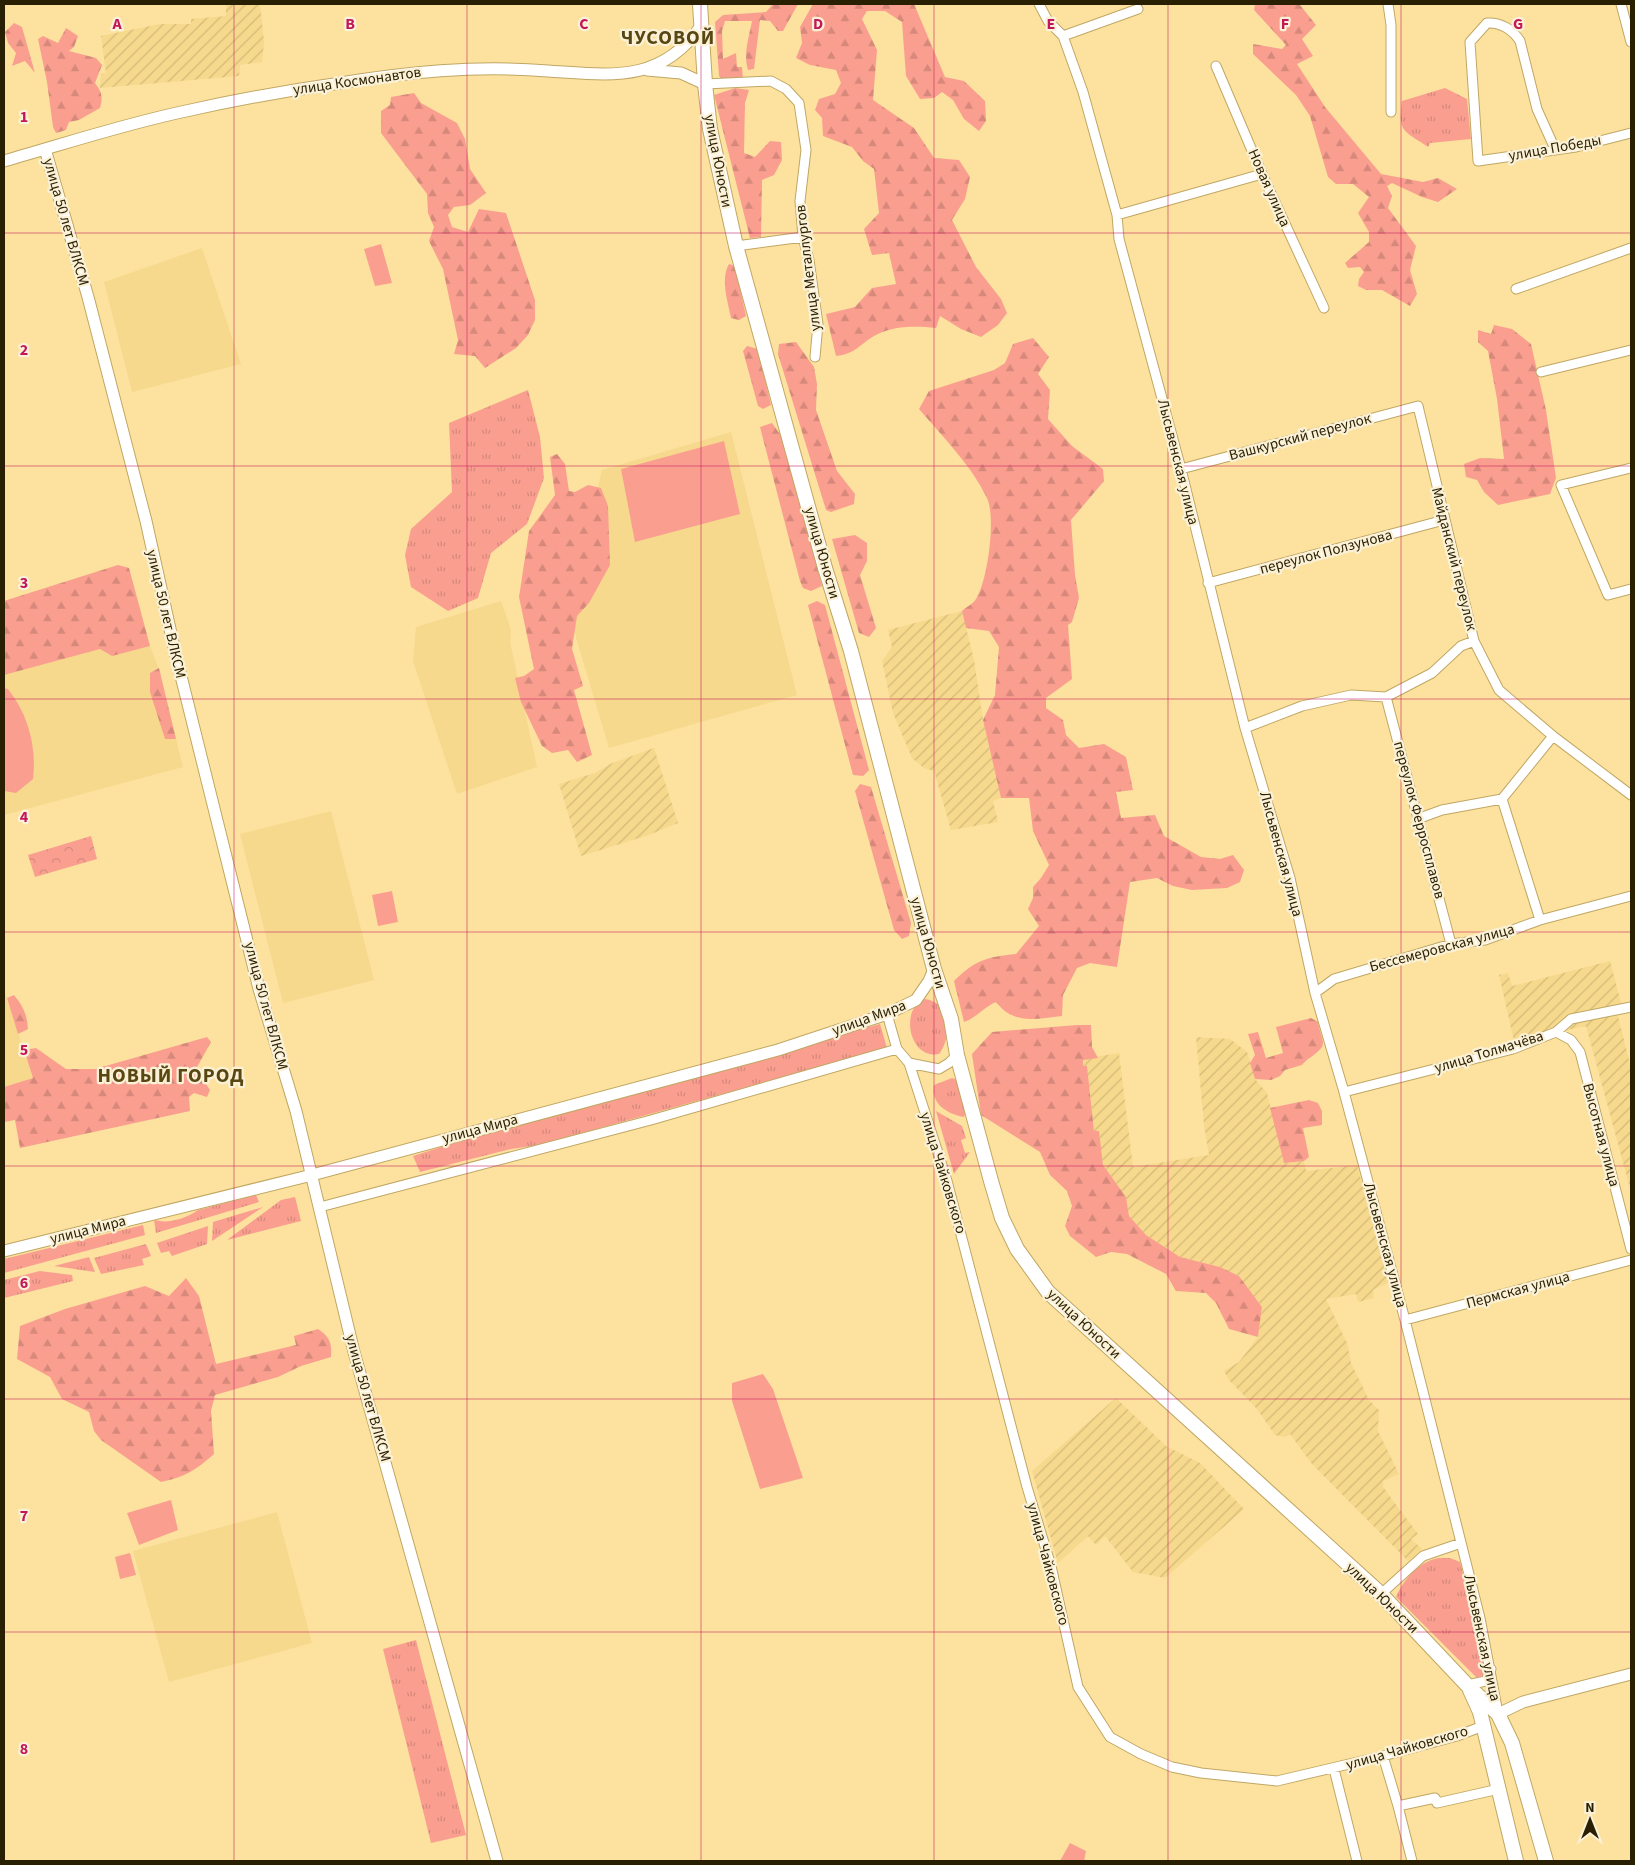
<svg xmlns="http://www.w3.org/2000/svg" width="1635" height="1865" font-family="'Source Sans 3',sans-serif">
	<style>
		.built { fill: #f6d98d }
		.industrial { fill: url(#industrial-furrows) }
		.grass { fill: url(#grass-tufts) }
		.forest { fill: url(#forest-firs) }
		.park { fill: url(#park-crowns) }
		.garden { fill: #fa9f90 }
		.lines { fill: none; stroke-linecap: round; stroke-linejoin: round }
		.minor-casing { stroke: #c0a764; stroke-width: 11 }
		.tertiary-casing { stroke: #c0a764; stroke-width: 13 }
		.primary-casing { stroke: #c0a764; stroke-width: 16 }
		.minor { stroke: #fff; stroke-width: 9 }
		.tertiary { stroke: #fff; stroke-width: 11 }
		.primary { stroke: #fff; stroke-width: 14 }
		.grid { fill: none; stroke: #c2185b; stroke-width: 1; stroke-opacity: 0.55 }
		.labels { text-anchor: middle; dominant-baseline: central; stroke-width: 4.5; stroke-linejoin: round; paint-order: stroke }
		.street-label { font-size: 15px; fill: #291f03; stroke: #fbf1d7 }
		.district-label { font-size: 20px; font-weight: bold; letter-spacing: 1px; fill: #584712; stroke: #fbf1d7 }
		.grid-label { font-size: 16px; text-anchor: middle; font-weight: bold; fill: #c2185b; stroke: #fbf1d7; stroke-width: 4.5; stroke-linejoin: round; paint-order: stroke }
	</style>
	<defs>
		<pattern id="industrial-furrows" width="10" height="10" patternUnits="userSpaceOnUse" patternTransform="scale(1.25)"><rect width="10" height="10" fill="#f6d98d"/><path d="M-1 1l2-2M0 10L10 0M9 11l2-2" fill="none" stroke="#d3ba78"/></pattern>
		<pattern id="grass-tufts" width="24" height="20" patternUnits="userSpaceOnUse" patternTransform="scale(1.25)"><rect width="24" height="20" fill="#fa9f90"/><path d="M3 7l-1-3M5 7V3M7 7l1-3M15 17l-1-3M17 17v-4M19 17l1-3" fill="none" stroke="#d6887b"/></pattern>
		<pattern id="forest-firs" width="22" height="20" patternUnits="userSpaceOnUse" patternTransform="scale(1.25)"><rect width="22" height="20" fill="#fa9f90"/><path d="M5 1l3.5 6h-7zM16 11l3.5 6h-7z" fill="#d6887b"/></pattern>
		<pattern id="park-crowns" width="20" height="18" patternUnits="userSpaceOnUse" patternTransform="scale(1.25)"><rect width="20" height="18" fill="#fa9f90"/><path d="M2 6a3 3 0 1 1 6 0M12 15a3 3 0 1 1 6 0" fill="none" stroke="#d6887b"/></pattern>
	</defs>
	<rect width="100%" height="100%" fill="#fce29e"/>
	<path class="built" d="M202,248L241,364L132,392L104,282Z
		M731,432L797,695L609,748L569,614L602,470Z
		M118,565L129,568L150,646L159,669L183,767L4,815V601Z
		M501,601L511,630L510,642L537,767L457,794L413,661L416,627Z
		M331,811L374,980L283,1003L240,834Z
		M4,990L33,1078L4,1087Z
		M277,1512L312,1643L169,1682L133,1551Z"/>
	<path class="industrial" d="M226,4H260L264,42L262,62L240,65L239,76L100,88L101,74L106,73L101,36L160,24H191V19L226,16Z
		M962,611L974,660L983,720L1001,798L993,801L998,822L951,830L934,771L924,768L912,758L893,713L882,661L892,647L888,630Z
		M654,748L678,823L649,835L581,856L559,784L595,773L610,764Z
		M1610,961L1621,1003L1618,1016L1631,1068V1192L1586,1026L1514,1041L1499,975L1508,973L1512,986Z
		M1196,1037L1230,1039L1247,1052L1255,1079L1267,1093L1284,1163L1304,1161L1306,1171L1357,1165L1389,1282L1373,1290L1374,1298L1358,1302L1356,1294L1326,1299L1347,1343L1351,1363L1369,1400L1379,1410L1378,1431L1399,1474L1383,1481V1487L1418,1534L1411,1539L1422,1549L1408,1561L1312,1464L1290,1434L1285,1437L1275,1435L1257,1409L1229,1380L1224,1371L1239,1362L1258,1337L1262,1307L1239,1276L1220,1267L1180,1257L1146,1235L1129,1216L1126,1197L1103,1165L1099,1131L1094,1132L1087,1066L1083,1067L1082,1059L1119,1053L1133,1167L1209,1155L1204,1125Z
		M1116,1398L1166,1446L1200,1463L1244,1509L1165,1578L1133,1572L1105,1536L1096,1545L1088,1536L1058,1563L1032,1471Z"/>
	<path class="grass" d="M1445,88L1467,99L1471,139L1430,143L1428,147C1403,130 1398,133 1402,101Z
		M528,390L540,437L544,478L527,524L491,553L478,598L448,611L411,587L405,555L411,529L452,492L449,423Z
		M925,999C951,1002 952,1038 939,1054C909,1060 899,1008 925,999Z
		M880,1024L887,1048L539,1145L511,1149L420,1172L413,1156L507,1126Z
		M952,1078L959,1080L966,1111L964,1117C947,1114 930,1103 934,1085Z
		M936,1111L962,1126L966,1138L961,1140L965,1153L970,1152L954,1174Z
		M256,1195L259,1202L156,1233L154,1220C169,1224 185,1219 198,1210Z
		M295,1197L301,1221L227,1240L281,1200Z
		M263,1207L212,1241L213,1222Z
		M143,1225L145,1235L4,1273V1259Z
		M208,1226L207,1244L172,1256L169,1251L161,1253L157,1243Z
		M146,1244L151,1256L142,1259L144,1265L101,1274L94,1258Z
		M89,1257L95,1272L54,1266Z
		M40,1271L72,1275L73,1281L4,1298V1280Z
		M1438,1558H1450L1460,1562L1487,1668L1486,1676L1477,1678L1396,1597C1405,1578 1417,1563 1438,1558Z
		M416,1640L466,1835L431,1843L383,1649Z"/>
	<path class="forest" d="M773,4H798L783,31H778L770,21L760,20L754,69L748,70C743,54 749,37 752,21H725L722,31L723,59L736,53L737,67H742L743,79L725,82L719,76L715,22L723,15L766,12Z
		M813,4H914L945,77L964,81L985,101L986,121L979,131L964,119L953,100L942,92L934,98L920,99L906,76L902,22L885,11H867L862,19L877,50L873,100L914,128L934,158L959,160L970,177L965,199L952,220L976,267L1001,299L1007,313L998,325L981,337L961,329L940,316L936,328C914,326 894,325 874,336C859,345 855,354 836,356L826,314L855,307L872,288L896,284L889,253L872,255L864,229L879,213L874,169L863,161L852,147L823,136L822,118L815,110L819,99L835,94L841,83L836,70L810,65L796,58L802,43L800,27Z
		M1255,4L1300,5L1316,25L1302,39L1313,56L1297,64L1325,107L1381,174L1423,182L1438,178L1457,189L1438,202L1422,197L1392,183L1387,186L1392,196L1388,208L1416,246L1410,270L1417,294L1410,306L1382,290H1366L1358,286L1359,279L1364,272L1360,267L1348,268L1345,263L1369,242V232L1358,213L1369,197L1353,184H1336L1328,177L1310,116L1296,95L1253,54V44L1282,49L1286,45L1254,10Z
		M14,23L22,27L35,73L25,61L12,66L16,53L8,43L5,32Z
		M66,28L78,36L74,47L69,51L96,58L102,65L95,83C102,92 103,97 100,108L79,120L69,122L66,130L56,133L53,127L47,82L38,39L43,36L58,43Z
		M735,88L749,90L745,103L744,153L755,157L770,141L781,142L782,160L774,175L762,180L761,237L750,238L714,95Z
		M414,93L421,103L457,123L465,139L470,169L486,193L470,205L454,207L448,215L452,227L468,232L479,209L506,213L535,300V320L528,335L516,348L485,368L475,356L454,354L458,340L443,269L429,241L434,227L428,213L427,194L381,133V111L390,105L391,97Z
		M729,264L735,266L746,316L739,320L731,318C728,302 720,279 729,264Z
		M1494,325L1512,329L1531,344L1546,410L1556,478L1550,494L1498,505L1484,492L1477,480L1466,477L1464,464L1480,458L1504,459L1497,399L1488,351L1478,342V330L1491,334Z
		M1033,338L1049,357L1038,374L1050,390L1048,419L1072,446L1103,469L1104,481L1071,520L1075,575L1079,598L1072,622L1068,625L1072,679L1046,698V708L1063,720L1066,735L1079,748L1104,744L1126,757L1133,790L1116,792L1121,818L1155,815L1164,836L1201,857L1220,859L1233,855L1244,870L1240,882L1227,888L1192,890L1173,886L1157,878L1130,882L1117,967L1090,963L1077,968L1063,995L1062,1016C1035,1019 1014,1025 996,1002C984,1007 976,1018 964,1022L954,981C975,960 987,957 1016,954L1039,926L1028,909L1033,898V887L1041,878L1049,865L1033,831L1029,798H1001L983,720L995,695L999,647L989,631L966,628L962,611C966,607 973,604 976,599C988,580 996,517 987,498C971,465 943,437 919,409L929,391L994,370L1005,363L1013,344Z
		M796,342L814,367L817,384L816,410L837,471L855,494L854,504L831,512L826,510L778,354L779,344Z
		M747,346L758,349L771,405L763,409L758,406L743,351Z
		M772,423L782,437L822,586L811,591L803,588L800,581L760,427Z
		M557,454L565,464L569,491L575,492L588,485L601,488L608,506L610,565L589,603L577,616L572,649L583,686L574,690L592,755L577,762L568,750L552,753L542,746L521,702L515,678L524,676L534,669L519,597L529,531L555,495L550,457Z
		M855,535L867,543V561L860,575L876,628L869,637L859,633L832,539Z
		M118,565L129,568L150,646L112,656L100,649L4,675V601Z
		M817,601L825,605L869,770L863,776L853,775L808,605Z
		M159,668L176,739H165L150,692V673Z
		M860,784L871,787L911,923L909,936L902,939L894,930L855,791Z
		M14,995C23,1006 27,1014 28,1029L18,1034L7,998Z
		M1311,1018L1318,1022C1319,1029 1322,1036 1323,1042C1324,1051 1307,1058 1302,1065L1285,1070L1280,1076L1271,1080L1255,1079L1250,1063L1255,1055L1248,1034L1258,1032L1266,1058L1283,1053L1276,1027Z
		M1077,1025H1091L1092,1047L1098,1058L1083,1060V1066H1087L1094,1131H1099L1103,1165L1126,1197L1129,1216L1146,1235L1180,1257L1220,1267L1239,1276L1262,1307L1258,1337L1229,1329L1216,1303L1206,1293L1176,1291L1166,1274L1127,1254L1111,1252L1096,1257L1070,1236L1065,1226L1072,1206L1067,1191L1050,1175L1040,1152L981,1115L972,1054L992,1032Z
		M207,1037L211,1042L196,1069L210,1090L207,1097L194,1093L189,1097L190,1111L20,1148L15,1120L4,1122V1087L33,1078L24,1050L36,1048L66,1069H95Z
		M1309,1100L1318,1103L1322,1111V1125L1303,1128L1309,1157L1304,1161L1284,1163L1270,1108Z
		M186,1278L199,1296L216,1364L296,1345L294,1336L318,1329C330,1337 332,1343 331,1357L301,1366L278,1377L215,1395L211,1411L214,1454C196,1470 185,1477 161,1482L101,1440L94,1431L89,1412L62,1399L50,1377L17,1359L20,1326L65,1309L145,1286L169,1296Z"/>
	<path class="park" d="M91,836L97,859L35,877L28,855Z"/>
	<path class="garden" d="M381,244L392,283L375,286L364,249Z
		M724,441L740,514L635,542L621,469Z
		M4,688L8,689C28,714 37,747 33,779L16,793L4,791Z
		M392,891L398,922L378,926L372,895Z
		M763,1374L773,1389L803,1478L760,1489L732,1401V1383Z
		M171,1500L178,1530L139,1545L127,1513Z
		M130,1553L136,1575L120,1579L115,1557Z
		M1070,1843L1086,1851L1084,1861H1060Z"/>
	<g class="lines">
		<g class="minor-casing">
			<path id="minor" d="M1039,4L1048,21L1063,36L1083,92L1117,215L1119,239L1181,469L1245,728L1290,878L1315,993L1344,1092L1405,1320L1480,1618L1498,1713
				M1388,4L1391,25V112
				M1621,4L1631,42
				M1063,36L1138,9
				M1216,66L1262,174L1324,308
				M705,84L771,81L786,89L799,103L806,150L800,201L803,237L809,260L818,324L815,357
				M1555,149L1537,109L1520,41C1513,30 1501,22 1487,23L1470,42L1478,161L1576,147L1631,133
				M1117,215L1262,174
				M736,246L803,237
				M1516,289L1631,248
				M1541,372L1631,350
				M1631,468L1561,485L1608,595L1631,589
				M1181,469L1418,406L1474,641L1499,690L1553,736L1631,795
				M1208,583L1444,520
				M1386,697L1451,944
				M1245,728L1302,706L1351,695L1386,697L1432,673L1461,646L1474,641
				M1420,818L1442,810L1502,799
				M1540,920L1502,799L1553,736
				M1315,993L1334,979L1451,944L1485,940L1540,920L1631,896
				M887,1014L897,1049L909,1063L947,1181L1027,1487L1051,1566L1078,1687L1110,1737L1141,1754L1172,1767L1201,1773L1277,1781L1383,1756L1457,1736L1483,1726
				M1556,1032L1571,1040L1580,1052L1631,1249
				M909,1063L939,1069L949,1063L957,1055
				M1344,1092L1513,1049L1556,1032L1571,1019L1631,1007
				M320,1207L651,1120L897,1049
				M1405,1320L1631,1260
				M1381,1594L1423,1556L1461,1543
				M1467,1685L1486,1681L1491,1669
				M1383,1756L1398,1806L1435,1798L1437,1803L1499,1789
				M1334,1769L1357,1861
				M1398,1806L1412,1861"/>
		</g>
		<g class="tertiary-casing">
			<path id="tertiary" d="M647,70L681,73L705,84
				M45,149L88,297L146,521L176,656L259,989L296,1111L354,1352L497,1861
				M4,161C64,144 124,124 186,111C235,100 284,91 334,84C406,72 475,65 548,71C611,75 660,84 701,26
				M4,1251L312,1175L778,1050L887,1014L916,1000L929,981L934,969
				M1498,1714L1523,1702L1631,1674"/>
		</g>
		<g class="primary-casing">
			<path id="primary" d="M700,4L705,84L710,129L736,246L825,568L851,651L934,969L951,1019L957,1055L991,1181L1002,1218L1017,1249L1048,1292L1381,1594L1467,1685L1498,1714L1512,1743L1546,1861
				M1470,1690L1480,1712L1516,1861"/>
		</g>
		<use href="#minor" class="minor"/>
		<use href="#tertiary" class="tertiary"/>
		<use href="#primary" class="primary"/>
	</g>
	<path class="grid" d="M234,4V1861M467,4V1861M701,4V1861M934,4V1861M1168,4V1861M1401,4V1861M4,233H1631M4,466H1631M4,699H1631M4,932H1631M4,1166H1631M4,1399H1631M4,1632H1631"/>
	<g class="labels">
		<g class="street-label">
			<text transform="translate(357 81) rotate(-8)">улица Космонавтов</text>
			<text transform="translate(1555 148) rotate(-10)">улица Победы</text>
			<text transform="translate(718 161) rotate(79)">улица Юности</text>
			<text transform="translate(1269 188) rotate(66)">Новая улица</text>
			<text transform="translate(66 222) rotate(74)">улица 50 лет ВЛКСМ</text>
			<text transform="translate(808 268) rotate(-97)">улица Металлургов</text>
			<text transform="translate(1300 437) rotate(-15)">Вашкурский переулок</text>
			<text transform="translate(1178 462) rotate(76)">Лысьвенская улица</text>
			<text transform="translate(1326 552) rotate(-15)">переулок Ползунова</text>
			<text transform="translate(822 553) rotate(74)">улица Юности</text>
			<text transform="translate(1454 559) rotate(76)">Майданский переулок</text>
			<text transform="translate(166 614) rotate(77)">улица 50 лет ВЛКСМ</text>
			<text transform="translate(1419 820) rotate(75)">переулок Ферросплавов</text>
			<text transform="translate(1281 854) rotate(75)">Лысьвенская улица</text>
			<text transform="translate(928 943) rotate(74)">улица Юности</text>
			<text transform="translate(1442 948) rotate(-15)">Бессемеровская улица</text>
			<text transform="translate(266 1006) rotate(75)">улица 50 лет ВЛКСМ</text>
			<text transform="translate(869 1018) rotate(-20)">улица Мира</text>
			<text transform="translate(1489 1052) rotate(-17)">улица Толмачёва</text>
			<text transform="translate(480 1129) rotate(-15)">улица Мира</text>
			<text transform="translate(1601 1135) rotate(75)">Высотная улица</text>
			<text transform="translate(943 1173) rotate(73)">улица Чайковского</text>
			<text transform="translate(88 1230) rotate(-14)">улица Мира</text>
			<text transform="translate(1385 1245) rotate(75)">Лысьвенская улица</text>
			<text transform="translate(1518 1290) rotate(-15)">Пермская улица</text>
			<text transform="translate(1084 1324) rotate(43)">улица Юности</text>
			<text transform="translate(368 1398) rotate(74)">улица 50 лет ВЛКСМ</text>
			<text transform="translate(1048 1564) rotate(75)">улица Чайковского</text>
			<text transform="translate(1382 1598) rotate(44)">улица Юности</text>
			<text transform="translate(1482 1638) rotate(78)">Лысьвенская улица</text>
			<text transform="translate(1407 1748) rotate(-16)">улица Чайковского</text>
		</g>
		<g class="district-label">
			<text x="668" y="38">ЧУСОВОЙ</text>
			<text x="171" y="1076">НОВЫЙ ГОРОД</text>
		</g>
	</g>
	<g class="grid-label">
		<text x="117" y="29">A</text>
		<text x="350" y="29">B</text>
		<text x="584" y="29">C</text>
		<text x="818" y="29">D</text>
		<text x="1051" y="29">E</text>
		<text x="1285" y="29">F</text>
		<text x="1518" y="29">G</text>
		<text x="24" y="122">1</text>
		<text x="24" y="355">2</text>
		<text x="24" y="588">3</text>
		<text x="24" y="822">4</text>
		<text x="24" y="1055">5</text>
		<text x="24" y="1288">6</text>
		<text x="24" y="1521">7</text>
		<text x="24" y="1754">8</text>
	</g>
	<rect width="1635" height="1865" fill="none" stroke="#291f03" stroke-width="10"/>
	<g transform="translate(1590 1820)" stroke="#fbf1d7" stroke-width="4" paint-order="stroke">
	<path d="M0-4L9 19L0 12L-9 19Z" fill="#291f03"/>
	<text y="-8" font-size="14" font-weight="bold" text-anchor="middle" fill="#291f03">N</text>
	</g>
</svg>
